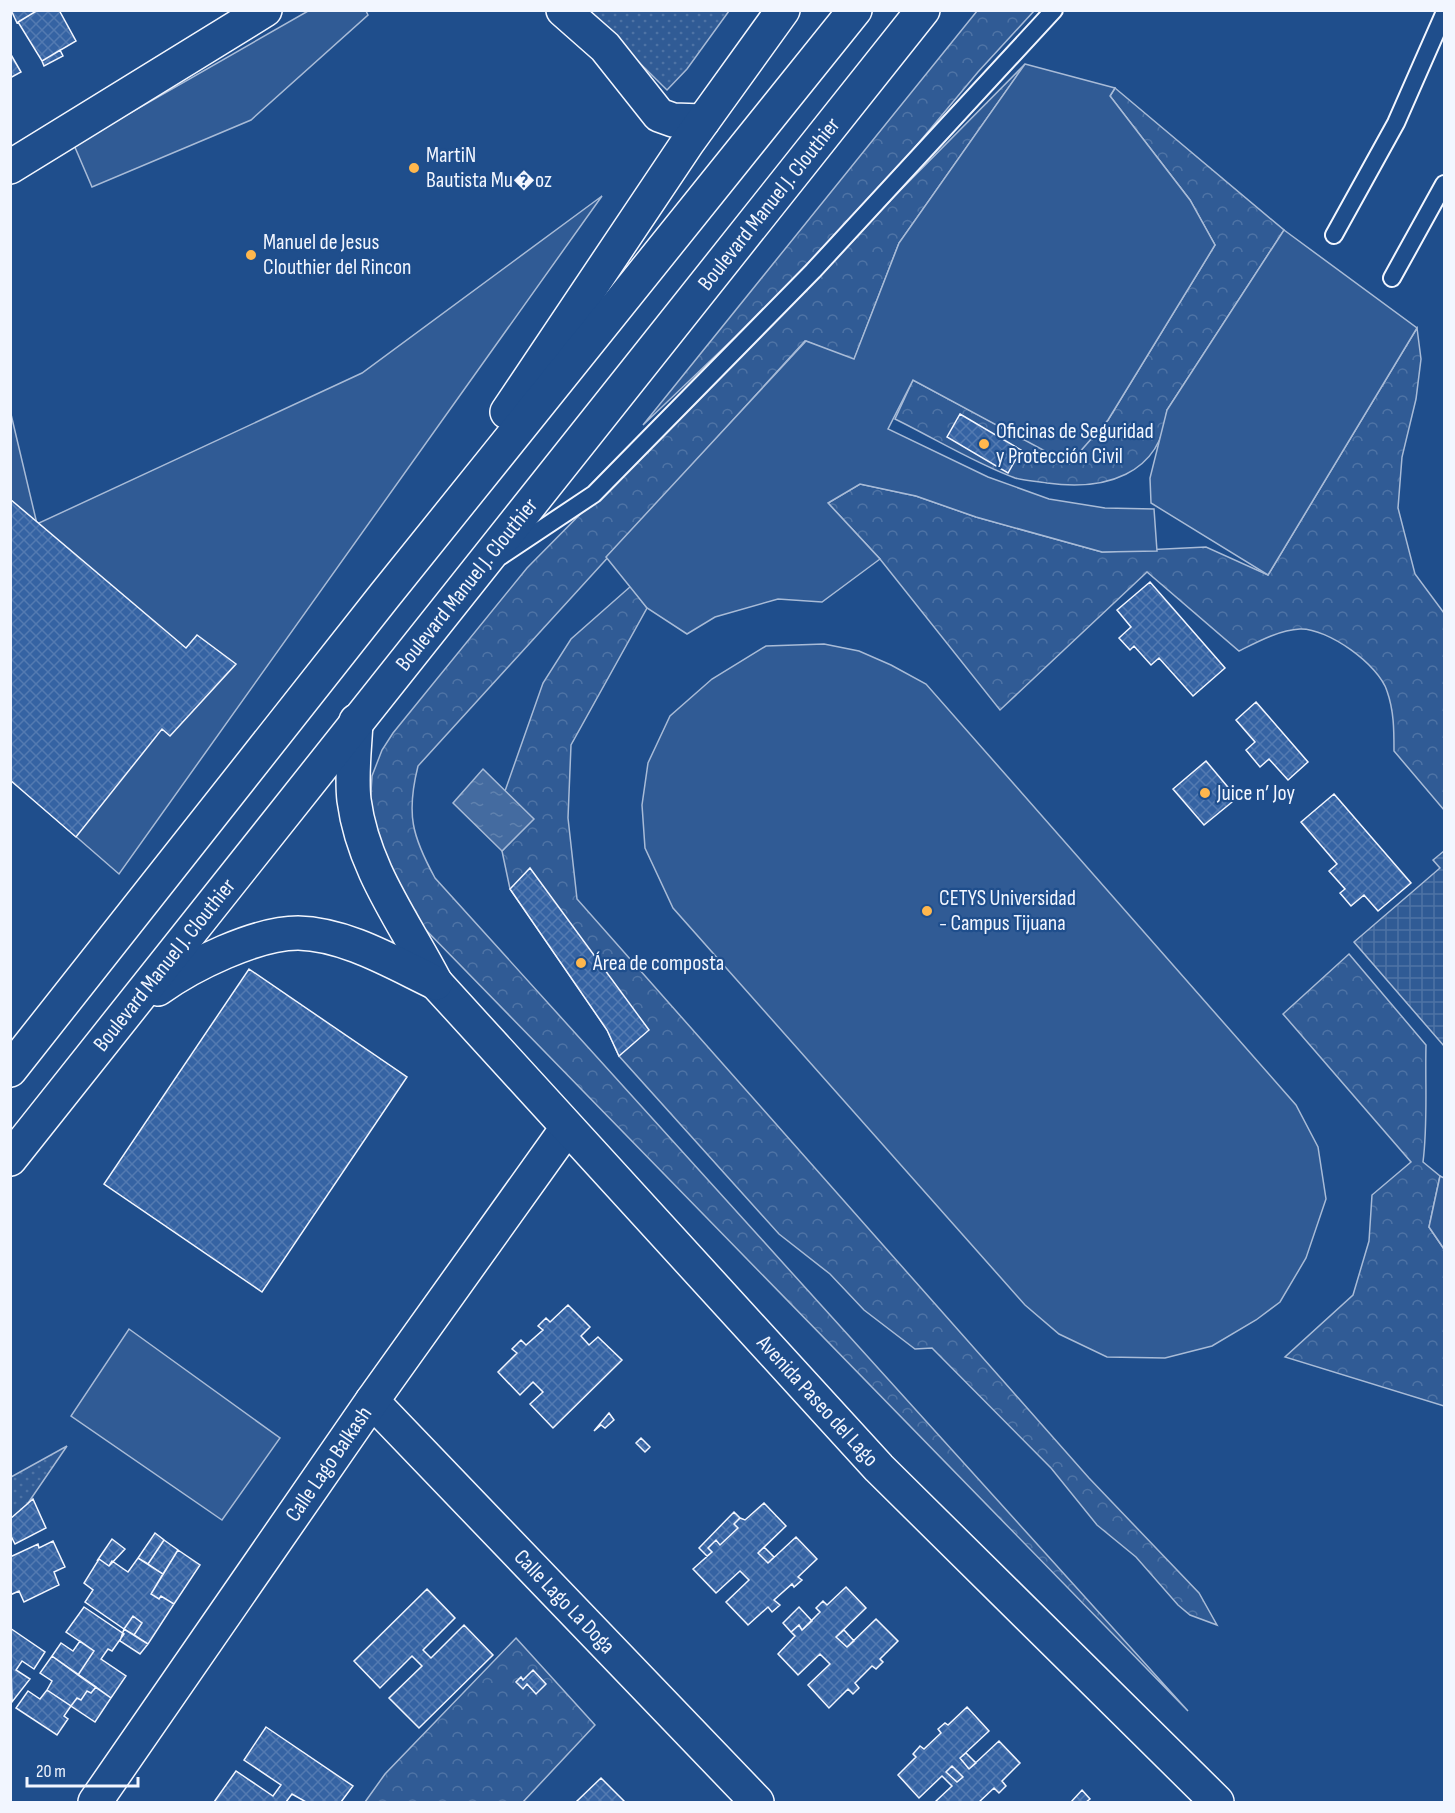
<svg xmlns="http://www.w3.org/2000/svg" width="1455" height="1813" font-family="'Sofia Sans Condensed',sans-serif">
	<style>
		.grass { fill: url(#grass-dots); stroke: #a8bbd7; stroke-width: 1.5 }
		.park { fill: url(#park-crowns); stroke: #a8bbd7; stroke-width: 1.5 }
		.built { fill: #305b95; stroke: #a8bbd7; stroke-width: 1.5 }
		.plaza { fill: url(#plaza-grid); stroke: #a8bbd7; stroke-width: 1.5 }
		.water { fill: url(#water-ripples); stroke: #a8bbd7; stroke-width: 1.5 }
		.building { fill: url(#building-cross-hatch); stroke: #f2f6ff; stroke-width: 1.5; fill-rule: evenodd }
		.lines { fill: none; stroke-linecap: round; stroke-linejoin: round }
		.service-casing { stroke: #f2f6ff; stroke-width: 20 }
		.minor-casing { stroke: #f2f6ff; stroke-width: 36 }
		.tertiary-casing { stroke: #f2f6ff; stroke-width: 36 }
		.secondary-casing { stroke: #f2f6ff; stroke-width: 36 }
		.primary-casing { stroke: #f2f6ff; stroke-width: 36 }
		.service { stroke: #1f4e8c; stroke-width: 16 }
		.minor { stroke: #1f4e8c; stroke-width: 33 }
		.tertiary { stroke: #1f4e8c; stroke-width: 33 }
		.secondary { stroke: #1f4e8c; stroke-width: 33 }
		.primary { stroke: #1f4e8c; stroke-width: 33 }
		.poi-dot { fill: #ffb74d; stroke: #1f4e8c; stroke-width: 2 }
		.labels { text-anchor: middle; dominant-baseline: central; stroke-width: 4.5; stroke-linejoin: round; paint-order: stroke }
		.poi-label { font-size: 22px; fill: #f2f6ff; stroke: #1f4e8c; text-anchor: start }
		.street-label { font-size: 22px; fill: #f2f6ff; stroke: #1f4e8c }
	</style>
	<defs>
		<pattern id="grass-dots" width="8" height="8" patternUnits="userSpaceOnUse" patternTransform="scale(1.5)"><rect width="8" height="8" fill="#305b95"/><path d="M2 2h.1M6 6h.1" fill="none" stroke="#4e73a5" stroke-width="1.8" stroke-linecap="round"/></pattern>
		<pattern id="park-crowns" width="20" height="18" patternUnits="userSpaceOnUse" patternTransform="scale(1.5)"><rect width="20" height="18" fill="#305b95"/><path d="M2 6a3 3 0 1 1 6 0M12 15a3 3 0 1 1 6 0" fill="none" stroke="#4e73a5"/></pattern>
		<pattern id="plaza-grid" width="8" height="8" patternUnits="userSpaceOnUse" patternTransform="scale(1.5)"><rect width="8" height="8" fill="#305b95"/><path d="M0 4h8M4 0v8" fill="none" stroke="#4e73a5"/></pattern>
		<pattern id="water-ripples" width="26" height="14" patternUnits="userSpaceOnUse" patternTransform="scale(1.5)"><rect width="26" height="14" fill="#446ba0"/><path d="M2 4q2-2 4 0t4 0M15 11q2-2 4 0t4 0" fill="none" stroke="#5f81ae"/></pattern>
		<pattern id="building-cross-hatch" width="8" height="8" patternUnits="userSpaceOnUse" patternTransform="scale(1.5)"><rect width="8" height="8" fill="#3563a3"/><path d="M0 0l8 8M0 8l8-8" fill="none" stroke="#537ab1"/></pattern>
	</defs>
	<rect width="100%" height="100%" fill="#1f4e8c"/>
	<path class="grass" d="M587,11H729L687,69L667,90Z
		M67,1446L11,1528V1477Z"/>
	<path class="park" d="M977,11H1034L978,72L840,237L643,425Z
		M1025,64L899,243L854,360L805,341L418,766C406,814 412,836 435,878L1188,1711L423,927L396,895L369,823L372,776L382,750L393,733L527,568Z
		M1115,88L1284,230L1167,410C1161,476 1103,491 1047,483C1037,481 1025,481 1015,478C974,463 934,438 895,419L913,380L1069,463L1108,420L1215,245L1190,200L1110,96Z
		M1417,328L1421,359L1416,399L1402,457L1398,508L1415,574L1444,613V810L1394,751C1394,730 1394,711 1387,691C1379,665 1328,628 1300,629C1279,630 1257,642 1239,651L1147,572L1000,710L880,559L828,503L860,484L916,496L976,517L1102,552L1206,547L1268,575Z
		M631,586L647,608L571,745L568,818L577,899L1089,1478L1199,1593L1217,1625L1190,1615L1178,1605L1136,1557L1097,1525L1051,1468L932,1348L915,1349L864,1310L830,1274L779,1234L619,1056L607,1030L510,889L502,851L533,819L505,791L543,683L571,639Z
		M1349,954L1426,1045C1425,1084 1428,1123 1423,1162L1440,1176L1429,1227L1444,1249V1406L1285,1357L1353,1295L1369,1241L1372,1195L1411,1162L1283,1014Z
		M516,1638L595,1725L523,1802H365L385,1774Z"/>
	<path class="built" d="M308,11H366L368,15L251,120L92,187L74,145Z
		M1025,64L1115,88L1110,96L1190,200L1215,245L1108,420L1069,464L913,380L888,429L988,477L1049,499L1105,508L1154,509L1157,551L1102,552L976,517L916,496L860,484L828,503L880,559L822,602L778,599L715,617L687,634L647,608L606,557L806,341L854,359L899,243Z
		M602,196L119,874L11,780L10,410L37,524L362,373Z
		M1284,230L1417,328L1268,575L1151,503L1150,478L1167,410Z
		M824,644L859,651L891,665L926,684L1296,1105L1318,1147L1326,1199L1306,1258L1280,1302L1256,1320L1212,1346L1165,1358L1107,1357L1059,1334L1025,1305L673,908L645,848L642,805L648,763L670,716L712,679L766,646Z
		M1440,1176L1444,1178V1249L1429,1227Z
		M129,1329L280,1438L222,1520L71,1416Z"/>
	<path class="plaza" d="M1444,851V850V1046L1354,942L1440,868L1433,860Z"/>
	<path class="water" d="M483,769L534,819L502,851L453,803Z"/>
	<path class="building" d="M11,10H38L17,23Z
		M38,10H59L76,41L42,61L18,22Z
		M60,50L63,56L44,66L42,61Z
		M10,53L21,72L10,78Z
		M960,414L1021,450L1008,473L947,437Z
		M10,499L186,648L197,635L236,664L170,736L162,729L76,837L10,780Z
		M1150,582L1225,668L1193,696L1159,658L1151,665L1134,646L1130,650L1119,638L1131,627L1117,610Z
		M1256,702L1308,762L1288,780L1269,759L1260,767L1246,750L1255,742L1236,720Z
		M1206,761L1237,798L1204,825L1173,789Z
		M1334,794L1411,883L1378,911L1364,895L1351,906L1340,893L1345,889L1329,871L1337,864L1301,822Z
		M530,868L649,1030L619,1056L607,1030L510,889Z
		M249,969L407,1077L262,1292L104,1184Z
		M568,1305L590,1327L581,1336L589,1345L598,1337L622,1360L553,1428L530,1404L543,1392L533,1382L520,1395L498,1372L517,1353L512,1349L521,1340L526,1345L543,1330L538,1326L546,1318L550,1322Z
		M609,1413L614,1420L605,1428L601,1425L594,1431Z
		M641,1438L650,1447L645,1452L636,1443Z
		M33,1499L46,1528L15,1544L10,1534V1519Z
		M764,1503L786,1526L758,1553L768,1563L796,1537L817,1559L798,1577L802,1580L794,1587L792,1584L774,1600L780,1605L772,1612L768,1607L748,1625L726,1602L749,1580L740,1571L716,1593L693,1569L712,1552L708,1548L716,1540L720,1545L738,1528L734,1524L740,1518L745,1520Z
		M734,1512L740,1518L734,1524L738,1528L720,1545L716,1540L708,1548L712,1552L707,1556L699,1548Z
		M155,1533L164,1540L148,1564L138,1558Z
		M112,1539L125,1549L109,1566L99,1559L97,1561Z
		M164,1540L178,1550L163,1574L148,1564Z
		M53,1541L65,1567L54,1572L59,1585L24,1602L19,1591L10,1595V1557L38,1544L39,1548Z
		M764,1547L774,1557L768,1563L758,1553Z
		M178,1550L200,1565L174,1604L161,1596L159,1599L151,1594Z
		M138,1558L163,1574L151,1594L159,1599L161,1596L174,1604L148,1644L134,1635L142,1623L133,1616L124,1629L85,1602L93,1590L84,1583L99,1559L109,1566L112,1561L128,1572Z
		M846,1587L866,1608L836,1637L847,1647L876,1619L898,1641L880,1659L883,1662L876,1669L872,1666L855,1683L859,1688L853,1694L848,1689L829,1708L808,1685L830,1664L820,1654L798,1675L778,1654L795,1636L791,1632L799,1625L802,1630L820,1612L816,1608L823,1601L827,1605Z
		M427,1589L455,1618L423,1650L431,1658L464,1625L493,1655L419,1728L389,1698L422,1666L412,1656L380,1688L354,1661Z
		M84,1607L124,1634L112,1651L108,1649L101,1659L126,1676L111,1698L78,1675L94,1651L66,1632Z
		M799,1607L812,1621L802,1630L799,1625L791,1632L783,1623Z
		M133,1616L142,1623L134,1635L124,1629Z
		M10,1628L45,1652L34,1669L22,1661L16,1670L30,1679L12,1702Z
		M124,1629L148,1644L140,1654L120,1641Z
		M844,1630L854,1641L847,1647L836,1637Z
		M80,1641L94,1651L78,1675L52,1656L61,1643L73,1651Z
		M52,1656L96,1687L91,1693L87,1691L81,1700L77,1698L71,1706L47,1690L52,1681L40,1673Z
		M533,1670L546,1684L536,1694L527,1684L523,1689L516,1682L521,1677L523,1680Z
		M96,1687L111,1698L95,1722L71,1706L77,1698L81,1700L87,1691L91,1693Z
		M47,1690L71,1706L64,1716L68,1719L57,1735L16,1708L28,1691L40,1699Z
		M967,1707L989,1731L960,1758L969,1769L999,1741L1020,1763L1002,1781L1006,1786L999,1793L994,1788L979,1802H935L952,1786L942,1776L919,1798L898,1775L916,1757L913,1754L920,1746L924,1749L941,1733L938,1729L945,1723L948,1725ZM952,1766L963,1777L957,1782L946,1772Z
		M266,1727L353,1786L341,1802H306L292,1794L286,1802H214L236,1771L273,1796L281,1785L244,1760Z
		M966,1753L976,1763L969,1769L960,1758Z
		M952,1766L963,1777L957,1782L946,1772Z
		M601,1778L625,1802H576Z
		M1082,1790L1090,1799L1086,1802H1071Z"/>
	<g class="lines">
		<g class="service-casing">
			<path id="service" d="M1334,235L1396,123L1444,14
				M1392,278L1444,184
				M501,556L594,494L813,271L1054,10"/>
		</g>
		<g class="minor-casing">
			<g id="minor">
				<path d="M563,10L605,47L659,115L673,120L703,121"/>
				<path id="s1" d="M372,1401L757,1802"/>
				<path id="s2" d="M95,1802L372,1401L567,1128"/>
			</g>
		</g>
		<g class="tertiary-casing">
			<path id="tertiary" d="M10,167L265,10"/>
		</g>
		<g class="secondary-casing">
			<g id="secondary">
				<path id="s3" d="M436,983L879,1468L1217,1802"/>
			</g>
		</g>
		<g class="primary-casing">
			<g id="primary">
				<path d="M507,412L688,142L783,10"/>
				<path d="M356,721C355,746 351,775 354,800C363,869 405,923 436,983"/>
				<path d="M158,989C191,965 256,933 298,933C346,934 394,963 436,983"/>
				<path d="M10,1070L385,595L855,10"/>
				<path id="s4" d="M10,1159L923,10"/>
			</g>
		</g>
		<use href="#service" class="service"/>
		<use href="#minor" class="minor"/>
		<use href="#tertiary" class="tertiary"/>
		<use href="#secondary" class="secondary"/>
		<use href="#primary" class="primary"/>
	</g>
	<g class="poi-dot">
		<circle cx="414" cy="168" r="6"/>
		<circle cx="251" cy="255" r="6"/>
		<circle cx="984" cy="444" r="6"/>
		<circle cx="1205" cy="793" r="6"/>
		<circle cx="927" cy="911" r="6"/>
		<circle cx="581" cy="963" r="6"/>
	</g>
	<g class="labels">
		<g class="poi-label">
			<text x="426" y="155">MartiN<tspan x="426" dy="25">Bautista Mu�oz</tspan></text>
			<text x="263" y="242">Manuel de Jesus<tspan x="263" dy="25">Clouthier del Rincon</tspan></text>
			<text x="996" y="431">Oficinas de Seguridad<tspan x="996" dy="25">y Protección Civil</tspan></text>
			<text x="1217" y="793">Juice n’ Joy</text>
			<text x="939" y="898">CETYS Universidad<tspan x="939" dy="25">- Campus Tijuana</tspan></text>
			<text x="593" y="963">Área de composta</text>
		</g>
		<g class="street-label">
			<text stroke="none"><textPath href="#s4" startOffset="1220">Boulevard Manuel J. Clouthier</textPath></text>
			<text stroke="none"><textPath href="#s4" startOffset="734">Boulevard Manuel J. Clouthier</textPath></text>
			<text stroke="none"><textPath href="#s4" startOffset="248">Boulevard Manuel J. Clouthier</textPath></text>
			<text stroke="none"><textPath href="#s3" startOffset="566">Avenida Paseo del Lago</textPath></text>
			<text stroke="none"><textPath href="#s2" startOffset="411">Calle Lago Balkash</textPath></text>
			<text stroke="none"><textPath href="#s1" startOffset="278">Calle Lago La Doga</textPath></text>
		</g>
	</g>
	<rect width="1455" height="1813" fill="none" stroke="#f2f6ff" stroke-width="24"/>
	<path d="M27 1777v9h111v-9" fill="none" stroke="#f2f6ff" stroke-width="3"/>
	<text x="36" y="1777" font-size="18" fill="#f2f6ff" stroke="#1f4e8c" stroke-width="4.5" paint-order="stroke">20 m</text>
</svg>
